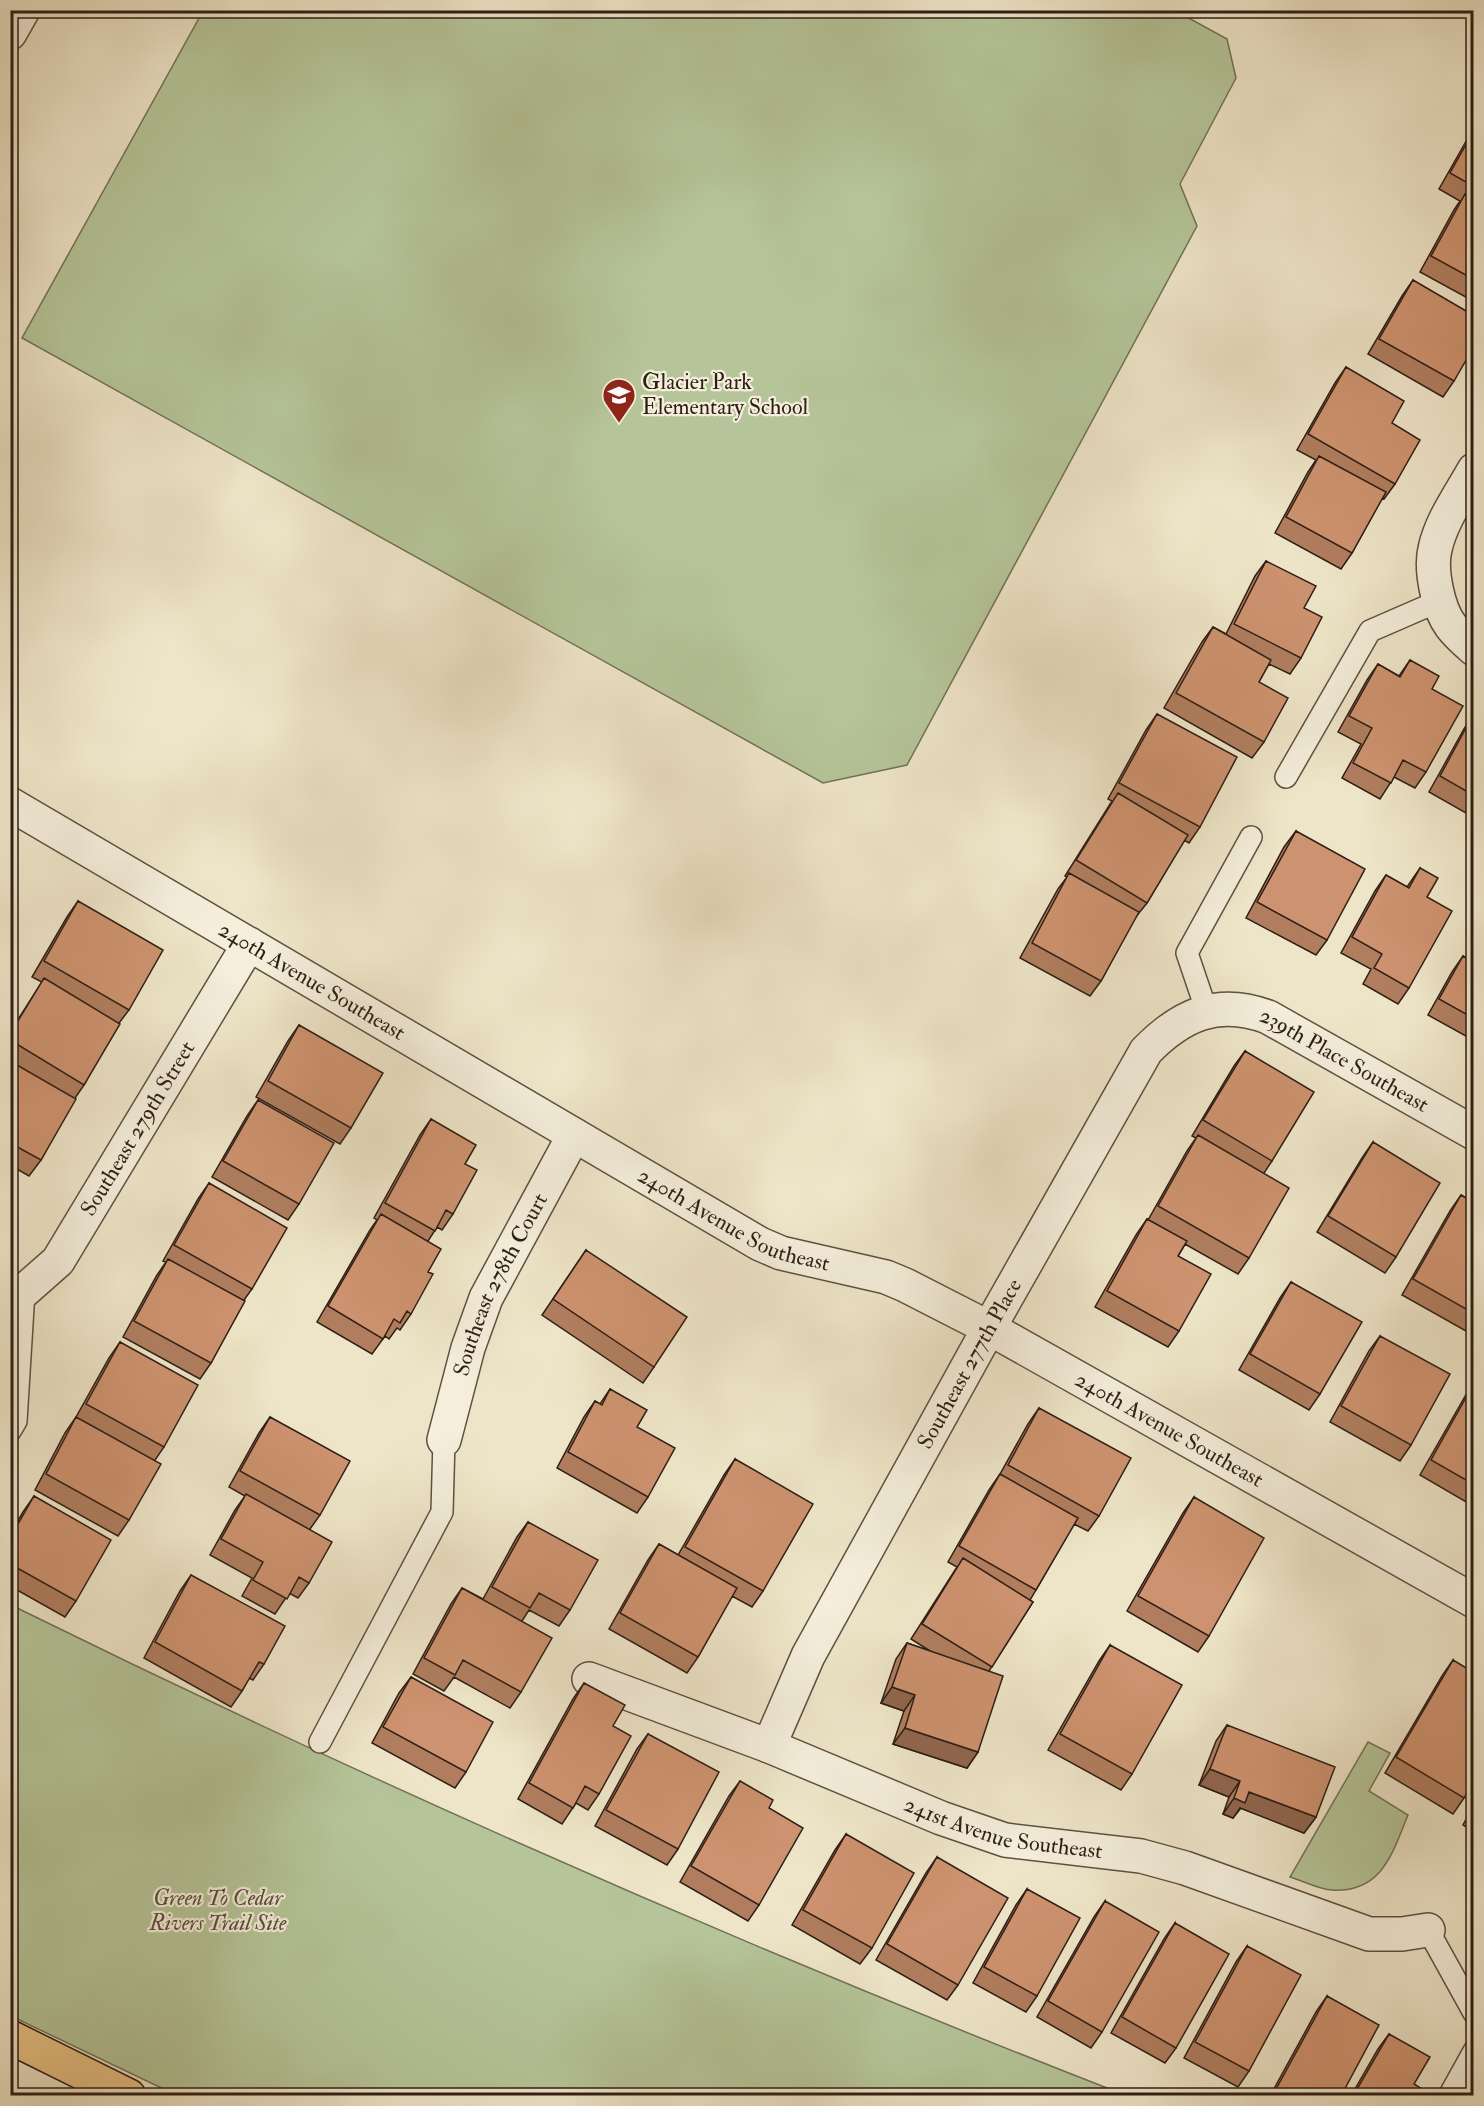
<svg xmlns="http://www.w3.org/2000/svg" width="1484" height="2106" font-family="'IM FELL Double Pica',serif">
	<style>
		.green { fill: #b5c599; stroke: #727257; stroke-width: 1.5 }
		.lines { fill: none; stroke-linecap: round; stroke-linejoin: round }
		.service-casing { stroke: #5e5042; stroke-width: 24 }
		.minor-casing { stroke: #5e5042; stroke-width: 36 }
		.primary-casing { stroke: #2e1e15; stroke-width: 36 }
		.service { stroke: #f4eedb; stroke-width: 21 }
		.minor { stroke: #f4eedb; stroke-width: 33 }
		.primary { stroke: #e7c284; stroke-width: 33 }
		.wall { fill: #b07e5f; stroke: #2e1e15; stroke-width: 1.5 }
		.shaded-wall { fill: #90664e; stroke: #2e1e15; stroke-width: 1.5 }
		.building { fill: #cd926f; stroke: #2e1e15; stroke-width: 1.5 }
		.labels { text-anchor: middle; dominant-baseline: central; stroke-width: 4.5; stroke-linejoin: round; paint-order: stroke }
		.poi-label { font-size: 22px; fill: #2e1e15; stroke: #f4eedb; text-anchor: start }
		.street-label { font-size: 22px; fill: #2e1e15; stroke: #f4eedb }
		.park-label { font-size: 22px; font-style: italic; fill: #56503d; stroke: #f4eedb }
	</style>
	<rect width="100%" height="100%" fill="#eee5c8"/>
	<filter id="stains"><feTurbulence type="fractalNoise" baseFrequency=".00333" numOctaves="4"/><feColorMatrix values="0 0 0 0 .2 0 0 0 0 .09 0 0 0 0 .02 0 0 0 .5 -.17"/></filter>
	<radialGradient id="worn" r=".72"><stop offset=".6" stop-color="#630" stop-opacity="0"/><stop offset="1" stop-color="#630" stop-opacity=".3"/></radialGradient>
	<path class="green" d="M203,11H1176L1227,39L1236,78L1180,184L1197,226L907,765L823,783L22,338Z
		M11,1605C376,1785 746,1948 1125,2095H176L11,2016Z
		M1368,1742L1390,1753L1369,1791L1408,1815C1392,1854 1382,1893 1331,1890C1318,1889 1303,1881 1290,1877Z"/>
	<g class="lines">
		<g class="service-casing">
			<path id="service" d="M1286,777L1370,631L1439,601
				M1207,1012L1187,953L1251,837
				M10,1431L16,1421L24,1291
				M320,1742L442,1512L444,1440
				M1428,1930L1474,2013
				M1449,2096L1474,2051"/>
		</g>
		<g class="minor-casing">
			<g id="minor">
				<path d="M10,33L23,10"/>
				<path d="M1474,470C1460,495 1441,521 1435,549C1430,570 1438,609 1451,626C1457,634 1466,642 1474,649"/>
				<path id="s1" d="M10,804L760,1244L781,1253L886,1277L905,1285L989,1328L1474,1601"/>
				<path id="s2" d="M10,1290L24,1291L58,1261L249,944"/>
				<path id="s3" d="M444,1440L468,1348L486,1298L574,1135"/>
				<path id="s4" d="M589,1679L769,1746L941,1818L1005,1840L1141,1856L1185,1868L1369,1934H1402L1428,1930"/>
				<path id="s5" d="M769,1746L808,1656L989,1328L1146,1051C1181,1015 1218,998 1268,1017L1474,1133"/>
			</g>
		</g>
		<g class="primary-casing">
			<path id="primary" d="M10,2037L129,2096"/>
		</g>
		<use href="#service" class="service"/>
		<use href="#minor" class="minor"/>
		<use href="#primary" class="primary"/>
	</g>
	<path class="wall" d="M1473,129V301L1420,272L1454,210L1460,201L1439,189Z
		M1413,280L1454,381L1443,397L1368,354L1402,296Z
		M1346,367L1392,423L1395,484L1384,499L1382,498L1352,553L1341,569L1275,533L1308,472L1316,460L1297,450L1335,383Z
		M1266,561L1304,608L1301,658L1290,674L1269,664L1259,682L1264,742L1252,758L1164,708L1202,642L1213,627L1226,634L1255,576Z
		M1410,660L1432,689L1426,772L1415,788L1394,777L1380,799L1342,778L1361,744L1338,732L1367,680L1378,664L1399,676Z
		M1157,714L1200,827L1189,843L1184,840L1147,903L1135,918L1101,981L1090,996L1020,958L1058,889L1067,877L1065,876L1112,801L1108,799L1146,730Z
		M1473,715V817L1429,792L1464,729Z
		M1296,831L1327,940L1316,955L1246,918L1284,847Z
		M1420,868L1427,897L1409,988L1398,1004L1363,984L1371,969L1341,953L1375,891L1386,875L1407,887Z
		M78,901L129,1010L119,1023L84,1085L75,1098L41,1160L29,1176L10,1165V1032L42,982L32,977L67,917Z
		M1463,956L1473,962V1040L1428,1015L1452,972Z
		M299,1025L351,1128L340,1144L256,1097L288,1041Z
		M1245,1051L1272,1161L1264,1173L1249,1258L1238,1274L1185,1244L1178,1256L1179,1331L1168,1347L1095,1307L1136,1235L1147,1219L1148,1220L1187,1151L1196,1138L1192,1136L1234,1066Z
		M258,1100L299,1204L288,1220L212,1177L247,1116Z
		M431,1119L465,1164L453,1214L442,1230L437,1227L428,1241V1272L411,1314L400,1330L397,1328L389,1339L385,1336L372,1354L317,1322L370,1230L377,1220L374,1218L420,1135Z
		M1373,1142L1396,1257L1385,1273L1317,1232L1362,1158Z
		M209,1183L252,1289L244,1300L211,1363L200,1379L123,1337L157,1275L166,1262L163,1261L198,1199Z
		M1461,1195L1473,1202V1335L1402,1295L1450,1211Z
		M586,1250L654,1367L643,1383L542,1315Z
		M1291,1282L1320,1394L1309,1410L1239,1370L1280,1298Z
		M1380,1336L1411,1445L1400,1461L1330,1422L1369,1351Z
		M120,1342L164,1447L155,1460L129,1520L118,1536L35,1490L65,1433L76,1417L109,1358Z
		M1473,1384V1506L1420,1475L1467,1393Z
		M610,1389L637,1427L648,1497L637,1513L557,1468L584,1417L595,1401L600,1404Z
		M1039,1408L1099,1516L1088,1531L1074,1524L1036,1590L1030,1600L1033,1602L989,1671L978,1752L967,1768L893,1744L904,1711L881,1703L896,1659L907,1643L930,1651L911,1639L957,1567L948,1562L989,1490L1000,1474L1028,1424Z
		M270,1417L320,1515L310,1529L309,1583L298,1598L289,1593L275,1614L242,1596L252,1578L210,1555L235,1510L245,1496L229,1487L259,1433Z
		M735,1459L763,1591L752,1607L732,1596L698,1657L687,1673L609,1629L648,1560L659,1544L678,1555L724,1475Z
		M34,1496L76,1601L65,1617L10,1586V1534L23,1512Z
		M1194,1497L1209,1636L1198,1652L1127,1611L1183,1513Z
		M528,1522L570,1610L559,1626L529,1610L522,1621L521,1692L510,1708L454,1677L444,1691L413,1674L451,1604L462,1588L483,1599L517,1537Z
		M191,1575L264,1664L253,1680L249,1678L242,1691L231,1707L144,1658L180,1591Z
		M1110,1645L1132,1774L1121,1790L1048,1750L1099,1661Z
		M1453,1660L1464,1798L1453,1814L1385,1773L1442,1676Z
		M411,1677L466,1772L455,1788L372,1743L399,1693Z
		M584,1683L613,1726L599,1794L588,1810L576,1803L562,1824L518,1799L573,1699Z
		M1227,1725L1316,1817L1304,1833L1241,1808L1233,1818L1223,1814L1229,1797L1199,1785L1216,1741Z
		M648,1734L678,1849L667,1865L595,1826L637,1749Z
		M740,1781L769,1808L759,1905L748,1921L680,1882L729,1796Z
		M1473,1806V1831L1463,1825Z
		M846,1834L872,1948L860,1964L792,1925L835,1850Z
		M937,1857L958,1985L947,2000L876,1960L926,1873Z
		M1027,1889L1037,1996L1026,2012L973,1983L1016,1905Z
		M1105,1901L1102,2032L1091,2048L1037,2017L1094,1917Z
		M1175,1923L1176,2048L1165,2063L1111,2033L1164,1939Z
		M1247,1946L1249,2071L1238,2087L1184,2058L1236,1962Z
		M1327,1996L1341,2096H1270L1316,2012Z
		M1389,2034L1414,2084L1425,2096H1351L1378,2049Z"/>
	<path class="shaded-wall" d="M892,1687L915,1695L904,1711L881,1703Z
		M905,1728L978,1752L967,1768L893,1744Z
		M1210,1769L1240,1781L1229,1797L1199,1785Z
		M1249,1792L1316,1817L1304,1833L1240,1808L1233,1818L1223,1814L1234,1798Z"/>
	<path class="building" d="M1473,132V186L1450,173Z
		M1465,194L1473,198V279L1431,256Z
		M1413,280L1473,315V348L1454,381L1379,339Z
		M1346,367L1404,401L1392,423L1420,440L1395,484L1308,434Z
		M1319,456L1386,492L1352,553L1286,517Z
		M1266,561L1316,586L1304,608L1322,617L1301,658L1234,624Z
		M1213,627L1271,660L1259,682L1288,698L1264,742L1176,693Z
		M1410,660L1439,676L1432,689L1463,706L1426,772L1403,760L1391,783L1353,763L1372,728L1349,716L1378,664L1400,677Z
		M1157,714L1237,757L1200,827L1119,783Z
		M1473,715V795L1440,776Z
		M1118,793L1188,835L1147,903L1076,860Z
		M1296,831L1365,869L1327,940L1257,902Z
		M1420,868L1438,878L1427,897L1452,911L1409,988L1374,968L1382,954L1352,937L1386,875L1409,888Z
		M1069,873L1139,912L1101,981L1032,943Z
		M78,901L163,950L129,1010L44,961Z
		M1463,956L1473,962V1018L1439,999Z
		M44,978L120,1024L84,1085L10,1040V1034Z
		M299,1025L383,1073L351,1128L268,1081Z
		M1245,1051L1314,1092L1272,1161L1203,1120Z
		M10,1061L76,1099L41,1160L10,1143Z
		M258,1100L334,1143L299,1204L223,1161Z
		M431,1119L476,1145L465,1164L477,1170L453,1214L446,1210L435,1231L385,1203Z
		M1198,1135L1289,1188L1249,1258L1158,1206Z
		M1373,1142L1440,1183L1396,1257L1328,1216Z
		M209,1183L287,1228L252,1289L174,1245Z
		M1461,1195L1473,1202V1313L1413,1279Z
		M381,1214L441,1249L428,1272L433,1274L411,1314L407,1311L400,1323L394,1319L383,1339L328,1306Z
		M1147,1219L1187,1241L1178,1256L1211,1274L1179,1331L1107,1291Z
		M586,1250L687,1317L654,1367L553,1299Z
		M168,1259L245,1301L211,1363L134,1321Z
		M1291,1282L1362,1322L1320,1394L1250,1354Z
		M1380,1336L1450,1374L1411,1445L1341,1406Z
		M120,1342L198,1385L164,1447L86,1404Z
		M1473,1385V1484L1431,1460Z
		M610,1389L647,1410L637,1427L675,1448L648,1497L568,1452L595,1401L602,1405Z
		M1039,1408L1131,1458L1099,1516L1008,1465Z
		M76,1417L161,1464L129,1520L46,1474Z
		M270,1417L350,1461L320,1515L240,1471Z
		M735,1459L813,1504L763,1591L685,1547Z
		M1000,1474L1078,1518L1036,1590L959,1546Z
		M246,1494L332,1542L309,1583L299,1577L287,1599L253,1580L263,1562L221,1539Z
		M34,1496L111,1540L76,1601L10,1564V1538Z
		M1194,1497L1264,1538L1209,1636L1138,1596Z
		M528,1522L598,1560L570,1610L539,1593L530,1608L492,1587Z
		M659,1544L737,1588L698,1657L620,1613Z
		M963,1558L1033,1602L992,1667L922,1624Z
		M191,1575L285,1626L264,1664L259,1662L242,1691L155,1642Z
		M462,1588L552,1638L521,1692L463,1660L455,1675L424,1658Z
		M907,1643L1003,1676L978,1752L905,1728L915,1695L892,1687Z
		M1110,1645L1182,1685L1132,1774L1060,1734Z
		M1453,1660L1473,1672V1782L1464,1798L1396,1757Z
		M411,1677L493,1722L466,1772L383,1727Z
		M584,1683L625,1705L613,1726L631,1736L599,1794L585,1786L573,1808L529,1783Z
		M1227,1725L1335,1767L1316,1817L1249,1792L1245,1803L1234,1798L1240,1781L1210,1769Z
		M648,1734L719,1772L678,1849L606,1810Z
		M740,1781L773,1800L769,1808L803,1828L759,1905L691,1866Z
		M846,1834L914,1873L872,1948L803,1910Z
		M937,1857L1008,1898L958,1985L887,1944Z
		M1027,1889L1080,1918L1037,1996L984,1967Z
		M1105,1901L1159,1932L1102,2032L1048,2001Z
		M1175,1923L1229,1954L1176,2048L1122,2017Z
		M1247,1946L1301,1975L1249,2071L1195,2042Z
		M1327,1996L1379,2025L1341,2096H1284L1275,2091Z
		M1389,2034L1430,2057L1414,2084L1427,2092L1425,2096H1353Z"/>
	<defs>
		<g id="school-pin" transform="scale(1.725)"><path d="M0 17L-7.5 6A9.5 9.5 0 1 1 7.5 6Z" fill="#8f2418" stroke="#f4eedb"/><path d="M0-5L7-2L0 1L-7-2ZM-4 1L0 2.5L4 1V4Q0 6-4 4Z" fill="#fff"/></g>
	</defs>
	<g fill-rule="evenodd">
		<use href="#school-pin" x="619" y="395"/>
	</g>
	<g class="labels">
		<g class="poi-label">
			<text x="642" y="382">Glacier Park<tspan x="642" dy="25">Elementary School</tspan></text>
		</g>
		<g class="street-label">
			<text stroke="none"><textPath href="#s1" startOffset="350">240th Avenue Southeast</textPath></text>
			<text stroke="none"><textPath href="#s5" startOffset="1014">239th Place Southeast</textPath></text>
			<text stroke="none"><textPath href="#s2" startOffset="214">Southeast 279th Street</textPath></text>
			<text stroke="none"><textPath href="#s1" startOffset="836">240th Avenue Southeast</textPath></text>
			<text stroke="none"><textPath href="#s3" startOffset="166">Southeast 278th Court</textPath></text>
			<text stroke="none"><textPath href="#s5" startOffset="432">Southeast 277th Place</textPath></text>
			<text stroke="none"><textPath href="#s1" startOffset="1322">240th Avenue Southeast</textPath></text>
			<text stroke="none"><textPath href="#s4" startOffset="442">241st Avenue Southeast</textPath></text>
		</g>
		<g class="park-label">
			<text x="218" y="1898">Green To Cedar<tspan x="218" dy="25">Rivers Trail Site</tspan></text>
		</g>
	</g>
	<rect width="1484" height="2106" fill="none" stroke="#eee5c8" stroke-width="36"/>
	<rect x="12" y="12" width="1460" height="2082" fill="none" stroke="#2e1e15" stroke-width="3"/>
	<rect x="18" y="18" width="1448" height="2070" fill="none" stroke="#2e1e15" stroke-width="1.5"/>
	<rect width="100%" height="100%" filter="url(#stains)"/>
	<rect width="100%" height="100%" fill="url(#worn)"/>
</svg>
